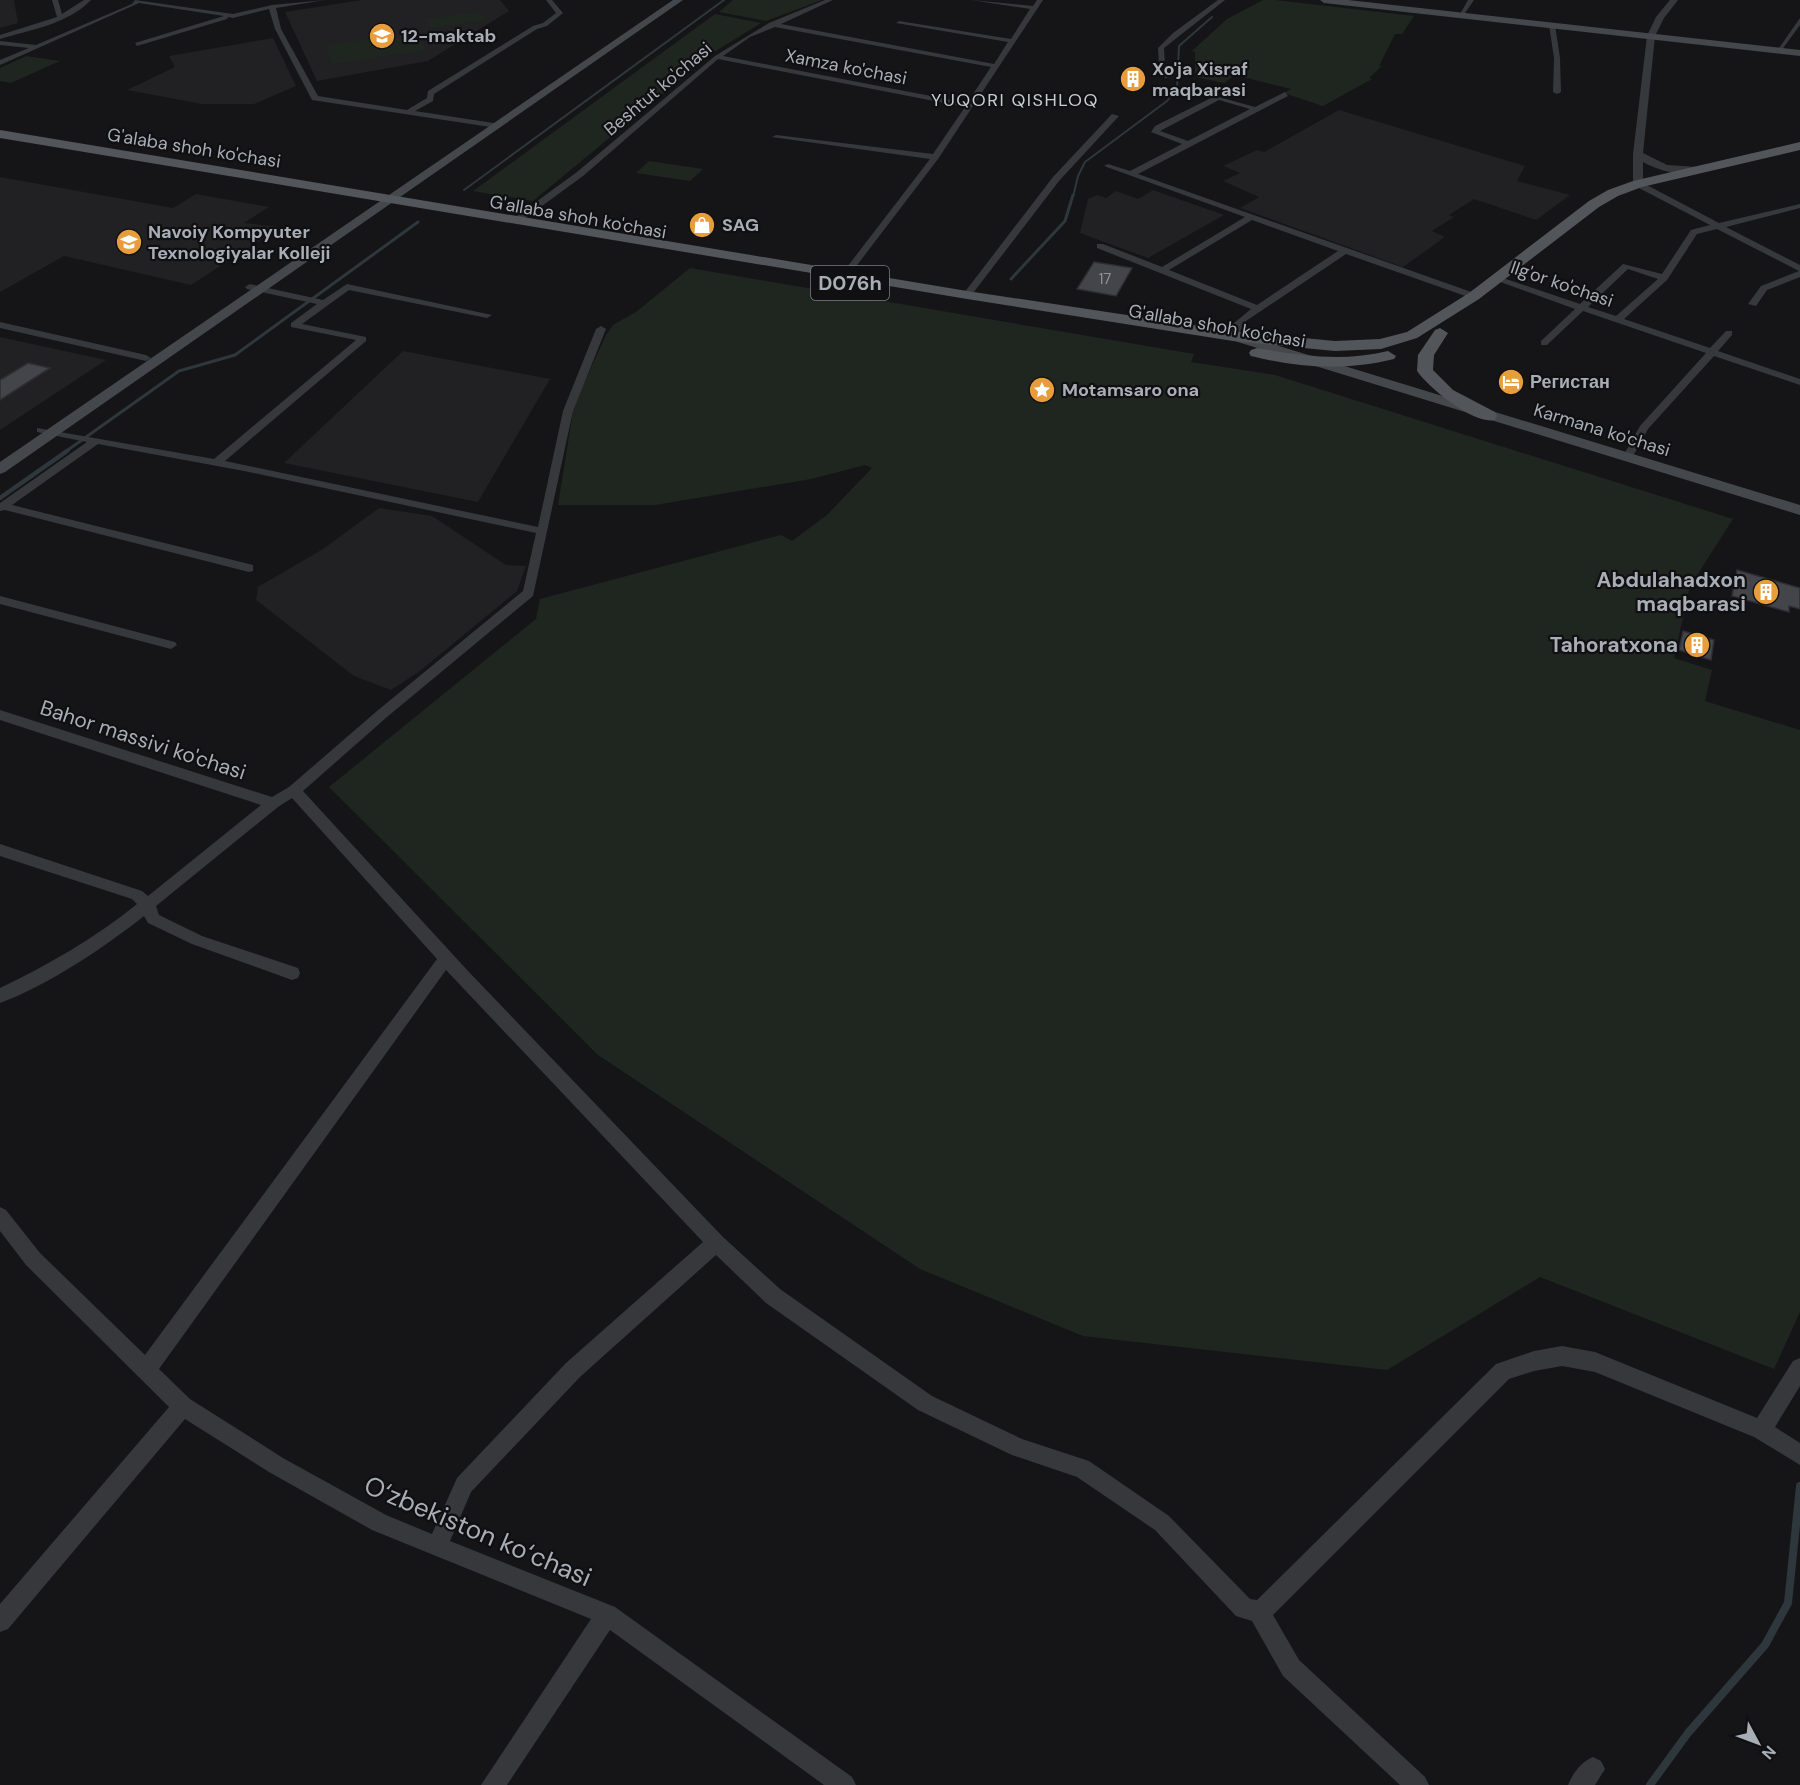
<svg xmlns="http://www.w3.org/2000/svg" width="1800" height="1785" font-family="'DM Sans',sans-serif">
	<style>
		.built { fill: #212124 }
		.green { fill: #1f2620 }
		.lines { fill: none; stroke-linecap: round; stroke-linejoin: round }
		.stream-far3 { stroke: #2e373c; stroke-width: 2 }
		.stream-far2 { stroke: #2e373c; stroke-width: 3 }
		.stream-far1 { stroke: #2e373c; stroke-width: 4.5 }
		.stream { stroke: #2e373c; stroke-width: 8 }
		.building { fill: #44454a; stroke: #2f2f33; stroke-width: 1.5 }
		.minor { fill: #36383c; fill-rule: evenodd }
		.tertiary { fill: #36383c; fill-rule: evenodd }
		.secondary { fill: #44474b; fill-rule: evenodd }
		.primary { fill: #52555a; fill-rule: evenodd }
		.labels { text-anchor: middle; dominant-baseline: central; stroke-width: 4.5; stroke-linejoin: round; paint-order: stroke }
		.far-number-label { font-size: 15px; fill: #8f939b }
		.far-poi-label { font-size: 18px; font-weight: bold; fill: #a8adb6; stroke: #101012; text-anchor: start }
		.far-street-label { font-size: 18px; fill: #a8adb6; stroke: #101012 }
		.far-neighbourhood-label { font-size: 18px; letter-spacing: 1.5px; fill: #c8ccd2; stroke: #101012 }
		.shield { fill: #101012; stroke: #7a7e85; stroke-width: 1.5 }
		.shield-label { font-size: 20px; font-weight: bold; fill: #a8adb6 }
		.poi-label { font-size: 21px; font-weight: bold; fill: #a8adb6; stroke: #101012; text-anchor: end }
		.street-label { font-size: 21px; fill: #a8adb6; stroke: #101012 }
		.near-street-label { font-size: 26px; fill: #a8adb6; stroke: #101012 }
	</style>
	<rect width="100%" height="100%" fill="#151517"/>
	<path class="built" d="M0,0H14L18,23L0,28Z
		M362,0H500L509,11L428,61L317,81L285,12Z
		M273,38L296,86L254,104H202L127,90L175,67L169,56Z
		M1339,110L1525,166L1517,181L1570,195L1536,220L1474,199L1449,215L1454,217L1432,231L1445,237L1403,267L1240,208L1259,197L1223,181L1240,173L1223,166L1257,150L1264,152Z
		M0,177L173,208L196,194L269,207L244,223L281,227L191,285L64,256L0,292Z
		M1153,190L1224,215L1148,258L1080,233L1088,199L1097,195L1106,198L1116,191L1138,199Z
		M0,337L106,360L0,430Z
		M403,351L550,379L478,502L284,463Z
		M379,508L432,516L506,565L526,566L517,591L420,671L391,690L354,676L256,600L258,587L323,549Z"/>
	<path class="green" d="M733,0H822L766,21L719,12Z
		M1263,0H1275L1414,16L1402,34H1395L1379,66H1382L1369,78L1372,79L1323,106L1284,93L1291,89L1235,75L1224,83L1195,77V52L1192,51L1227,19Z
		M479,12L486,20L432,28L426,19Z
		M715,14L761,23L711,54L533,201L473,191Z
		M415,32L427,50L332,64L326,45Z
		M26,56L60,61L11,83L0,81V68Z
		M649,161L703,169L690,181L636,173Z
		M690,268L1194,354L1191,362L1275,375L1733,519L1690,586L1674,658L1712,670L1705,701L1800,730V1312L1774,1369L1540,1277L1387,1370L1083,1336L920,1269L598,1055L329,787L536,619L540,599L781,535L792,541L827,515L872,468L865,465L811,479L655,505H558L574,405L606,335L613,325L636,312Z"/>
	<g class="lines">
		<path class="stream-far3" d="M464,190L724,0
			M1073,197L1078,176L1085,162L1167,101L1177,88L1179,46L1212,17"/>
		<path class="stream-far2" d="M1011,279L1065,221L1073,195
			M65,452L179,371L235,355L418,222"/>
		<path class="stream-far1" d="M0,498L67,451"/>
		<path class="stream" d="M1650,1785L1688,1733L1765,1645L1788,1603L1800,1486"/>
	</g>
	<path class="building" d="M1094,262L1132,268L1116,296L1077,289Z
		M28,363L50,368L0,400V380Z
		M1737,570L1800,588V609L1789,606V612L1732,596Z
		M1683,631L1714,640L1711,660L1679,650Z"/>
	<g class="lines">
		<path class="minor" d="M52,0H58L62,14L84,0H91C68,24 30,30 0,39V35L57,17Z
			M135,0L233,14L272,5L325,0L276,8L281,29L318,96L407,110L427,98L428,91L533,26L543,23L556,13L546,0H552L563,13L547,26L537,29L434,94L433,101L415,111L500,124V128H497L312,100L275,29L269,9L233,18L228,17L227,19L137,46L135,43L224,16L139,3L0,65V60L29,48L0,45V41L36,45L132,4Z
			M825,0H833L781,24L994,64L1008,42L896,23L899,21L1011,39L1030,9L971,0L1033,6L1037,0H1043L938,159L848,277L841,275L930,159L772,137L776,135L933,154L965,107L718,59L583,176L520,222H514V218L577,172L715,56L769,23ZM775,27L991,67L967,103L723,56L750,37Z
			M1218,0H1225L1164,48L1165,65L1171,77L1165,78L1159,65L1158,48L1173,33Z
			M1468,0H1474L1463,16H1459Z
			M1800,18V25L1781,51H1777Z
			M1552,23L1555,25L1560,58L1561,92L1557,94L1553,92L1554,58L1549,25Z
			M1285,92L1288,96L1138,174L1477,294V298H1471L1346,254L1246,321L1236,338L1233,339L1228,336L1234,323L1251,309L1097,248V244H1103L1162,267L1245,217L1104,166L1108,164L1130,171L1182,144L1151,132L1155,126L1215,96L1255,107ZM1219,100L1250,109L1188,141L1160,131ZM1252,220L1338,251L1257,305L1169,270Z
			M1112,114L1119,116L1059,181L970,297H964V293L1053,177Z
			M1635,182H1641L1719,223L1800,204V208L1726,227L1800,265V277L1767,290L1756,306L1748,304L1761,286L1799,271L1717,229L1697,234L1667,280L1624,319L1710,348L1726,331H1732V335L1718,351L1800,379V385L1714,356L1648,429L1632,458L1627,461L1622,458L1640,426L1706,353L1583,311L1547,345H1541V341L1575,309L1492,279L1500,277L1580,304L1623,264L1662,274L1691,230L1710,225L1635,186ZM1628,269L1658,279L1616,316L1588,307Z
			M250,284L323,300L347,284L492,315L487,318L349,290L302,324L366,337V341L225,461L538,527L563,411L596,329L601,326L606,329L573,411L533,596L387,717L303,791L468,971L723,1237L780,1289L932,1396L1022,1439L1089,1461L1169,1516L1250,1599L1257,1600L1496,1364L1534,1351L1562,1346L1595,1352L1757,1418L1793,1361L1800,1358V1386L1775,1427L1800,1443V1465L1754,1437L1595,1372L1562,1366L1534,1371L1509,1379L1273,1615L1299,1660L1425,1777L1429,1785H1400L1283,1676L1252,1621L1236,1616L1155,1530L1077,1477L1012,1455L918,1410L766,1303L716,1255L580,1377L471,1492L450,1541L615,1607L852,1777L856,1785H824L610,1630L507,1785H481L591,1619L372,1530L269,1472L185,1419L8,1629L0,1632V1604L169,1407L26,1265L0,1231V1207L6,1210L40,1253L145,1355L437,959L292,798L278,807L156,906L159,915L202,936L298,968L300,973L298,978L292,980L192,944L148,923L144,916C105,947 47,986 0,1003V988C48,965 95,938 137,904L132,899L0,856V844L142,891L148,896L261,805L0,720V710L272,797L289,787L377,711L523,591L536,533L244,471L98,444L12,505L253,565V571L249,572L5,510L0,511V503L87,442L37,432V428L214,459L356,340L291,327V323L317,304L247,289L245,287ZM446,970L703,1242L566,1363L457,1478L432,1534L386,1515L283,1458L190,1399L159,1369Z
			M0,322L146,355L151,358L146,361L0,328Z
			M0,596L175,642L177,645L171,649L0,604Z
			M1593,1757L1601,1761L1605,1769L1595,1785H1568C1573,1773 1581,1762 1593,1757Z"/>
		<path class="tertiary" d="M1670,0H1678L1664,18L1655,36L1643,153L1667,165L1698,167L1703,170C1688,180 1657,170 1643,162V184L1638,187L1633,184V154L1647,36L1656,17Z"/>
		<path class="secondary" d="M673,0H683L5,472L0,474V462Z
			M1320,0H1348L1800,50V56L1324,3Z
			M1233,332L1800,505V515L1228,339L1226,336Z"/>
		<path class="primary" d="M0,130L967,291L1233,331L1335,341L1380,339L1407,332L1469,293L1589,201L1608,190L1633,181L1800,142V150L1642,187L1618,196L1599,207L1479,299L1417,338L1381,349L1335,351L1233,341L967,299L0,138Z
			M1440,328L1448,333L1434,355L1433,370L1453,390L1495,412L1497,416L1495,420C1474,425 1429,388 1417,371L1418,355L1435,330Z
			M1257,348C1302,356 1343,362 1388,351L1396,356L1394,359C1346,371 1299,368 1251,356L1249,353L1251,350Z"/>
	</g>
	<defs>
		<g id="school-disc" transform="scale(1.35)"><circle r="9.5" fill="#e89d3c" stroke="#101012"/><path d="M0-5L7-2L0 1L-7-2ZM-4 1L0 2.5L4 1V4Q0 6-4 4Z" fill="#fff"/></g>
		<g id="building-disc" transform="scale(1.35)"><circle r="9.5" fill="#e89d3c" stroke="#101012"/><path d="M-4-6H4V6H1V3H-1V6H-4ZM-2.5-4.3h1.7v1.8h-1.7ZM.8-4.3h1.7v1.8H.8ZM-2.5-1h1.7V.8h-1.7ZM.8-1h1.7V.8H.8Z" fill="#fff"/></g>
		<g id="shop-disc" transform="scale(1.35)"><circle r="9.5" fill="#e89d3c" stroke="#101012"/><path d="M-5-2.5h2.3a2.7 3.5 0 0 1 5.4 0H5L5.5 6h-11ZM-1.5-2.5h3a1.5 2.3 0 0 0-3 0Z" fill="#fff"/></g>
		<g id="university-disc" transform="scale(1.35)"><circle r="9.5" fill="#e89d3c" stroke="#101012"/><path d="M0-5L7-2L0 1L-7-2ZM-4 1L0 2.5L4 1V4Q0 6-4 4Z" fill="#fff"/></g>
		<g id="hotel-disc" transform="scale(1.35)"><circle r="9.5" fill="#e89d3c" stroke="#101012"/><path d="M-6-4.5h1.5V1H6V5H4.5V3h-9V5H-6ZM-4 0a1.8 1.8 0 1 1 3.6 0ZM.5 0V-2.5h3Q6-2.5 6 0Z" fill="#fff"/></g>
		<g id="sight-disc" transform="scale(1.35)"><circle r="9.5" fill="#e89d3c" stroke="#101012"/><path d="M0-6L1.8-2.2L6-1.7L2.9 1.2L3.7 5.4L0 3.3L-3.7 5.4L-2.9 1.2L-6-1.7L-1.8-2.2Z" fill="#fff"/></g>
	</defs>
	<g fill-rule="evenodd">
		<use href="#school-disc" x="382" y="36"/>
		<use href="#building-disc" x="1133" y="79"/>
		<use href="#shop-disc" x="702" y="225"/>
		<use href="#university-disc" x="129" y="242"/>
		<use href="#hotel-disc" x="1511" y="382"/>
		<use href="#sight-disc" x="1042" y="390"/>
		<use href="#building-disc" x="1766" y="592"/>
		<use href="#building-disc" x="1697" y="645"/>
	</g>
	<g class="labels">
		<g class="far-number-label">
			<text x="1105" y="279">17</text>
		</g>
		<g class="far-poi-label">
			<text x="401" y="36">12-maktab</text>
			<text x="1152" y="69">Xo'ja Xisraf<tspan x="1152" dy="21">maqbarasi</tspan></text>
			<text x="722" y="225">SAG</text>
			<text x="148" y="232">Navoiy Kompyuter<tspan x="148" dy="21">Texnologiyalar Kolleji</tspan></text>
			<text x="1530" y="382">Регистан</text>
			<text x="1062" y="390">Motamsaro ona</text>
		</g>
		<g class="far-street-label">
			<text transform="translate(846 67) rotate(11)">Xamza ko'chasi</text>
			<text transform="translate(658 89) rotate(-40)">Beshtut ko'chasi</text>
			<text transform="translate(194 148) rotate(9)">G'alaba shoh ko'chasi</text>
			<text transform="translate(578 217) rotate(10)">G'allaba shoh ko'chasi</text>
			<text transform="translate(1562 284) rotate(19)">Ilg'or ko'chasi</text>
			<text transform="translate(1217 326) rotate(10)">G'allaba shoh ko'chasi</text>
			<text transform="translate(1602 430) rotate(17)">Karmana ko'chasi</text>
		</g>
		<g class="far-neighbourhood-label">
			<text x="1015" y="100">YUQORI QISHLOQ</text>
		</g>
		<rect class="shield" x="811" y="266" width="78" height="34" rx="4.5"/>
		<g class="shield-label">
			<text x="850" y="283">D076h</text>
		</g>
		<g class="poi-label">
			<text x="1746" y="580">Abdulahadxon<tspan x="1746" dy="24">maqbarasi</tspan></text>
			<text x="1678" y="645">Tahoratxona</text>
		</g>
		<g class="street-label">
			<text transform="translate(143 740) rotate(18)">Bahor massivi ko'chasi</text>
		</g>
		<g class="near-street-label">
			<text transform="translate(478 1531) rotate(23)">O‘zbekiston ko‘chasi</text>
		</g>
	</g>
	<g transform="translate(1758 1743) rotate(131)" stroke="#101012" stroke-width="4.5" paint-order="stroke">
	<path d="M0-4.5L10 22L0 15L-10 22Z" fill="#a8adb6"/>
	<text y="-9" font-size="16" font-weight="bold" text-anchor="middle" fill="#a8adb6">N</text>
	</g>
</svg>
